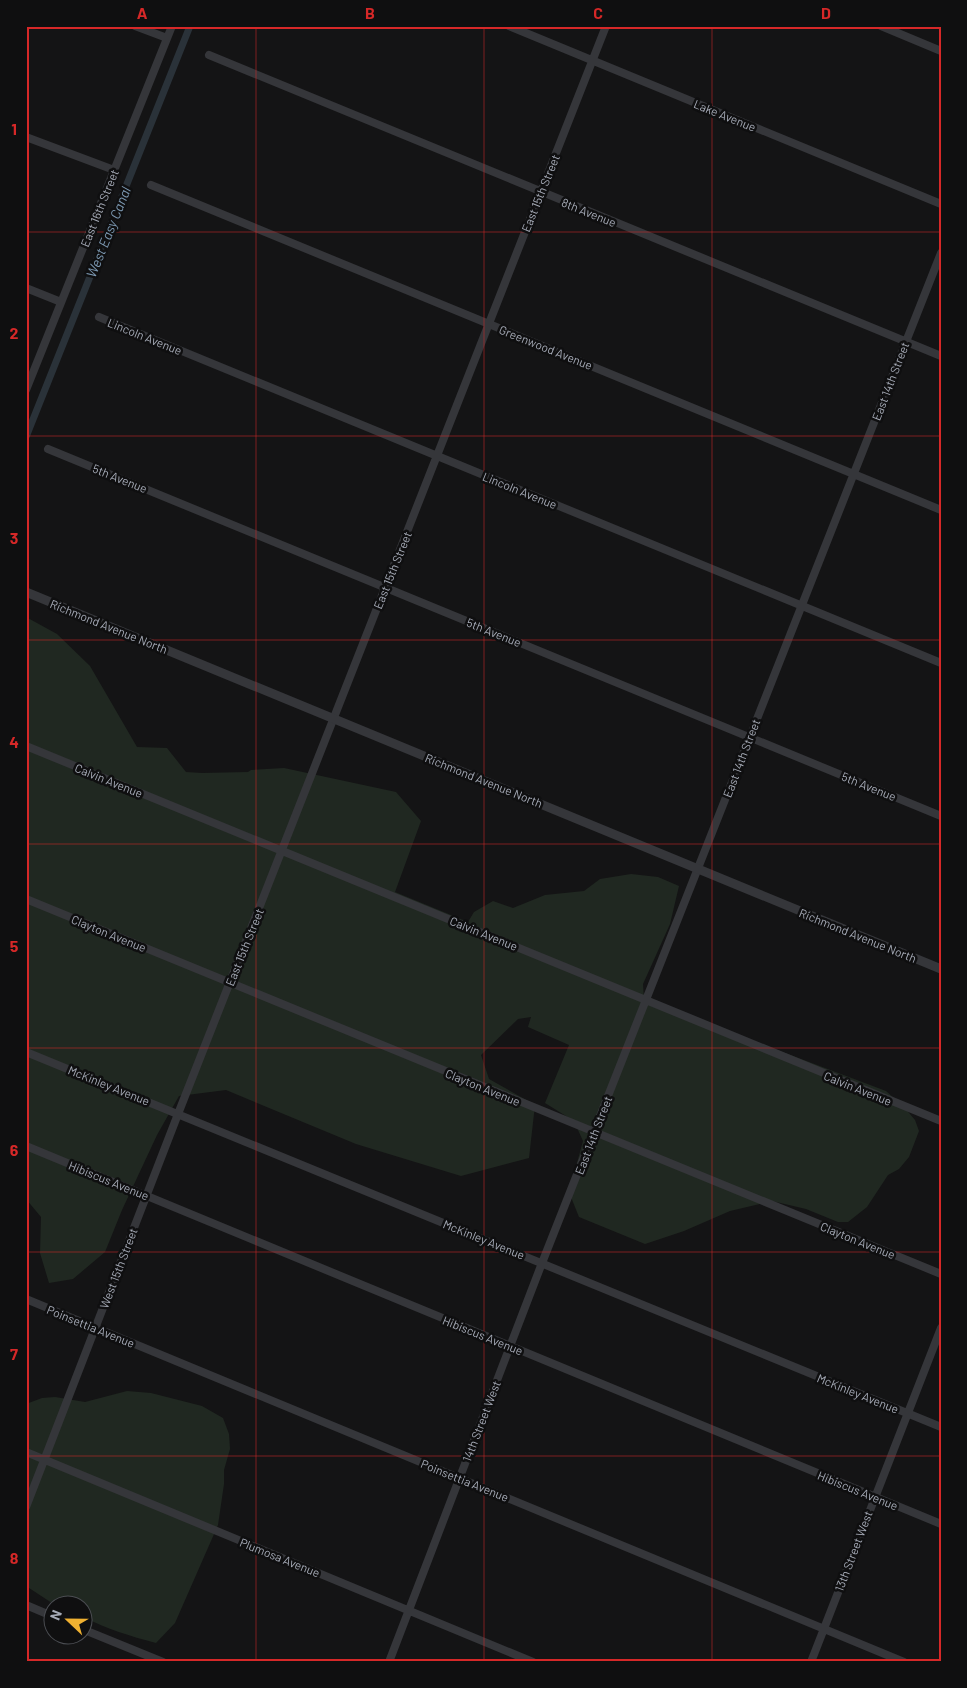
<svg xmlns="http://www.w3.org/2000/svg" width="967" height="1688" font-family="Barlow,sans-serif">
	<style>
		.green { fill: #202821 }
		.lines { fill: none; stroke-linecap: round; stroke-linejoin: round }
		.canal { stroke: #2a3239; stroke-width: 7 }
		.minor { stroke: #35363a; stroke-width: 8 }
		.tertiary { stroke: #35363a; stroke-width: 9 }
		.grid { fill: none; stroke: #d62828; stroke-width: 1; stroke-opacity: 0.55 }
		.labels { text-anchor: middle; dominant-baseline: central; stroke-width: 5; stroke-linejoin: round; paint-order: stroke }
		.street-label { font-size: 12px; fill: #a5aab6; stroke: #0f0f10 }
		.water-label { font-size: 14px; font-style: italic; fill: #7c98b1; stroke: #0f0f10 }
		.neatline { fill: none; stroke: #d62828; stroke-width: 2 }
		.grid-label { font-size: 16px; text-anchor: middle; font-weight: bold; fill: #d62828 }
	</style>
	<rect width="100%" height="100%" fill="#141415"/>
	<path class="green" d="M26,617L57,634L90,666L137,747L167,748L186,772L202,773L248,772L251,770L284,768L396,792L421,821L395,892L468,922L474,912L493,901L513,908L545,895L584,891L600,879L631,874L658,877L679,886L670,924L643,984L644,1000L886,1091L904,1107L915,1120L919,1131L909,1157L899,1169L888,1175L867,1207L848,1222H838L806,1209L772,1201L730,1211L684,1231L645,1244L579,1217L569,1192L583,1141L574,1121L545,1103L569,1045L528,1027L531,1017L518,1019L481,1055L489,1079L535,1105L529,1158L461,1176L356,1144L226,1090L179,1096L157,1135L122,1210L105,1252L73,1279L49,1283L40,1253L41,1217L26,1199Z
		M127,1391L151,1393L202,1406L223,1418L229,1434L230,1449L224,1470V1484L218,1525L175,1623L156,1643C129,1636 108,1629 83,1617L82,1606L55,1605L26,1586V1404L42,1398L55,1397L85,1402Z"/>
	<g class="lines">
		<path class="canal" d="M26,437L190,26"/>
		<path class="minor" d="M135,26L167,38
			M509,26L941,204
			M881,26L941,51
			M209,55L941,356
			M26,137L114,170
			M151,185L941,510
			M26,288L61,302
			M99,317L941,663
			M26,390L172,26
			M48,449L941,816
			M26,746L941,1121
			M26,899L941,1274
			M26,1052L941,1427
			M26,1146L941,1524
			M26,1299L904,1662
			M26,1452L533,1662
			M26,1507L178,1114L606,26
			M26,1605L52,1616
			M82,1629L163,1662
			M389,1662L542,1263L941,253
			M811,1662L941,1328"/>
		<path class="tertiary" d="M26,592L941,969"/>
	</g>
	<path class="grid" d="M256,26V1662M484,26V1662M712,26V1662M26,232H941M26,436H941M26,640H941M26,844H941M26,1048H941M26,1252H941M26,1456H941"/>
	<g class="labels">
		<g class="street-label">
			<text transform="translate(725 115) rotate(22)">Lake Avenue</text>
			<text transform="translate(540 193) rotate(-68)">East 15th Street</text>
			<text transform="translate(99 208) rotate(-68)">East 16th Street</text>
			<text transform="translate(589 212) rotate(22)">8th Avenue</text>
			<text transform="translate(145 336) rotate(22)">Lincoln Avenue</text>
			<text transform="translate(546 347) rotate(22)">Greenwood Avenue</text>
			<text transform="translate(890 381) rotate(-69)">East 14th Street</text>
			<text transform="translate(120 478) rotate(22)">5th Avenue</text>
			<text transform="translate(520 490) rotate(22)">Lincoln Avenue</text>
			<text transform="translate(392 570) rotate(-68)">East 15th Street</text>
			<text transform="translate(109 626) rotate(22)">Richmond Avenue North</text>
			<text transform="translate(494 632) rotate(22)">5th Avenue</text>
			<text transform="translate(741 758) rotate(-69)">East 14th Street</text>
			<text transform="translate(109 780) rotate(22)">Calvin Avenue</text>
			<text transform="translate(484 780) rotate(22)">Richmond Avenue North</text>
			<text transform="translate(869 786) rotate(22)">5th Avenue</text>
			<text transform="translate(109 933) rotate(22)">Clayton Avenue</text>
			<text transform="translate(484 933) rotate(22)">Calvin Avenue</text>
			<text transform="translate(858 935) rotate(22)">Richmond Avenue North</text>
			<text transform="translate(244 947) rotate(-68)">East 15th Street</text>
			<text transform="translate(109 1085) rotate(22)">McKinley Avenue</text>
			<text transform="translate(483 1087) rotate(22)">Clayton Avenue</text>
			<text transform="translate(858 1088) rotate(22)">Calvin Avenue</text>
			<text transform="translate(593 1135) rotate(-69)">East 14th Street</text>
			<text transform="translate(109 1180) rotate(22)">Hibiscus Avenue</text>
			<text transform="translate(484 1239) rotate(22)">McKinley Avenue</text>
			<text transform="translate(858 1240) rotate(22)">Clayton Avenue</text>
			<text transform="translate(118 1268) rotate(-69)">West 15th Street</text>
			<text transform="translate(91 1326) rotate(22)">Poinsettia Avenue</text>
			<text transform="translate(483 1335) rotate(22)">Hibiscus Avenue</text>
			<text transform="translate(858 1393) rotate(22)">McKinley Avenue</text>
			<text transform="translate(481 1421) rotate(-69)">14th Street West</text>
			<text transform="translate(465 1480) rotate(22)">Poinsettia Avenue</text>
			<text transform="translate(858 1490) rotate(22)">Hibiscus Avenue</text>
			<text transform="translate(853 1551) rotate(-69)">13th Street West</text>
			<text transform="translate(280 1557) rotate(22)">Plumosa Avenue</text>
		</g>
		<g class="water-label">
			<text transform="translate(108 232) rotate(-68)">West Easy Canal</text>
		</g>
	</g>
	<rect width="967" height="1688" fill="none" stroke="#0f0f10" stroke-width="55"/>
	<g transform="translate(68 1620) rotate(292)"><circle r="24" fill="#0f0f10" stroke="#4b4d52"/>
	<path d="M0-4L9 19L0 12L-9 19Z" fill="#f0b131"/>
	<text y="-8" font-size="14" font-weight="bold" text-anchor="middle" fill="#a5aab6">N</text>
	</g>
	<rect x="28" y="28" width="912" height="1632" class="neatline"/>
	<g class="grid-label">
		<text x="142" y="19">A</text>
		<text x="370" y="19">B</text>
		<text x="598" y="19">C</text>
		<text x="826" y="19">D</text>
		<text x="14" y="135">1</text>
		<text x="14" y="339">2</text>
		<text x="14" y="544">3</text>
		<text x="14" y="748">4</text>
		<text x="14" y="952">5</text>
		<text x="14" y="1156">6</text>
		<text x="14" y="1360">7</text>
		<text x="14" y="1564">8</text>
	</g>
</svg>
